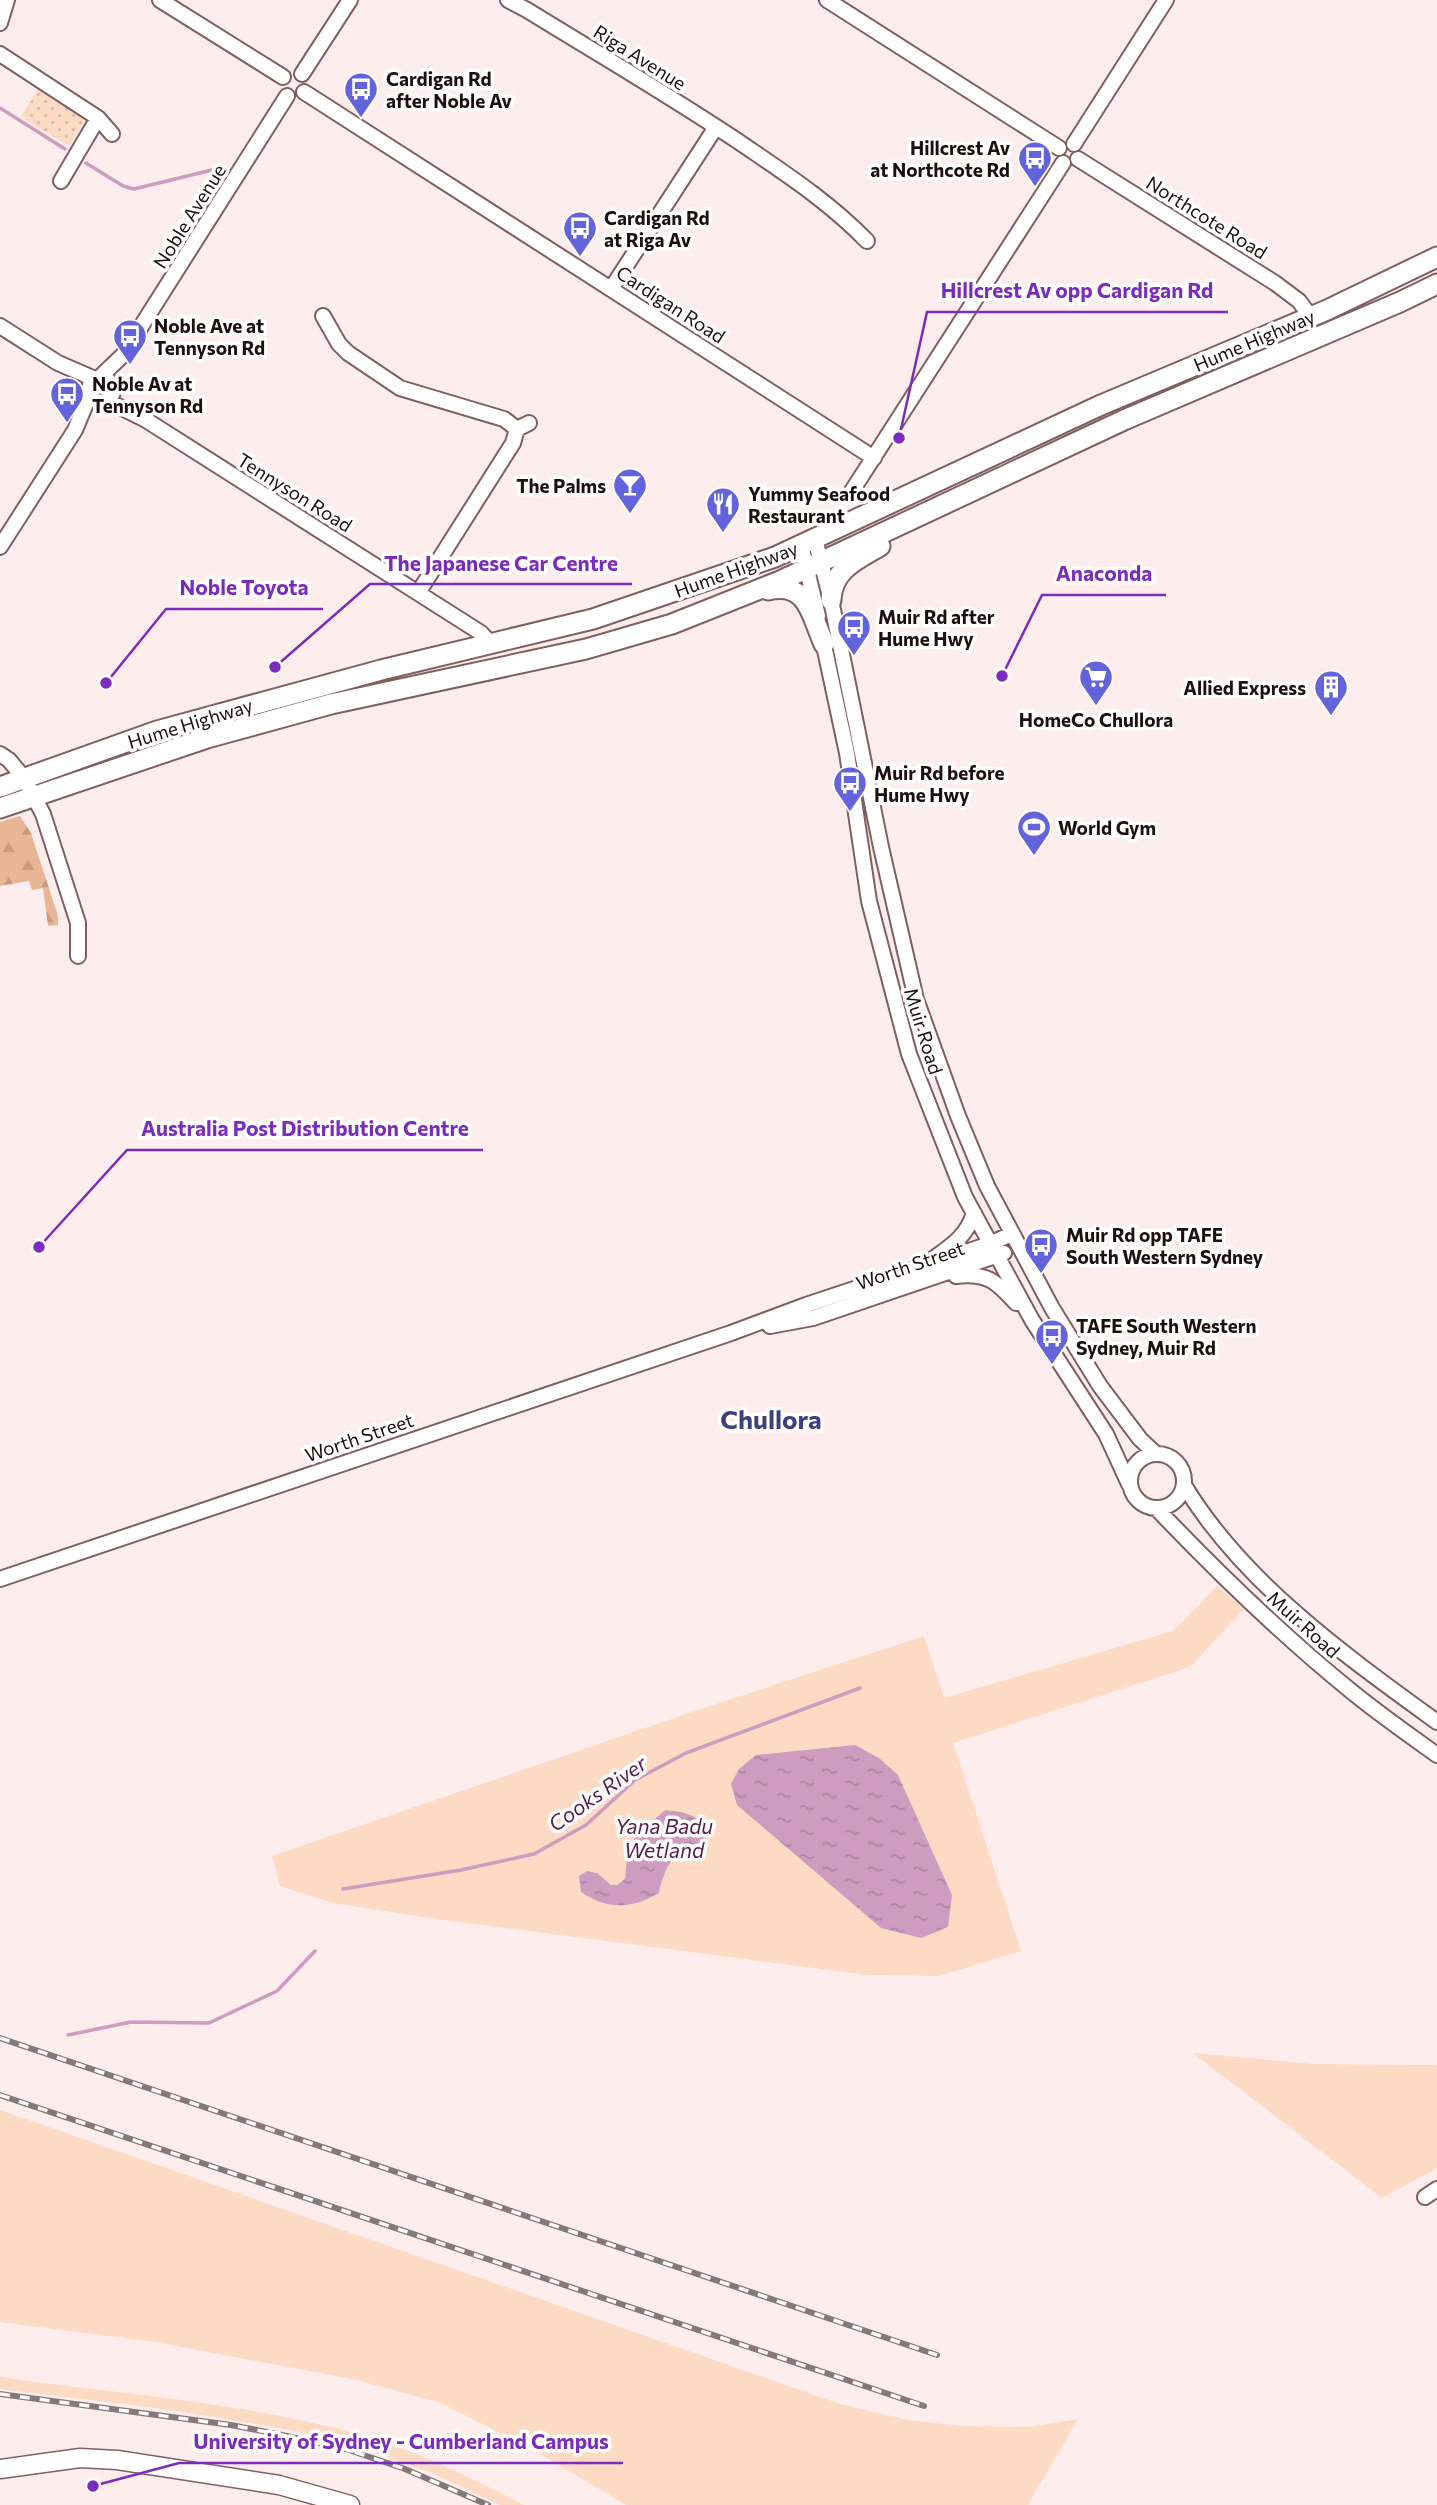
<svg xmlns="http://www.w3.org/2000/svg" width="1437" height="2505" font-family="Commissioner,sans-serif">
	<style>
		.grass { fill: #fddac4 }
		.forest { fill: url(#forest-firs) }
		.park { fill: url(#park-dots) }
		.water { fill: url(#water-ripples) }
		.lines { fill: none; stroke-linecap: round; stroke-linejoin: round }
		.stream { stroke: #cd9cbf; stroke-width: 3.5 }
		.minor-casing { stroke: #815e60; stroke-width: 18 }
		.major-casing { stroke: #815e60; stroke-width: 21 }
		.highway-casing { stroke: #815e60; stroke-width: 23 }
		.minor { stroke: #fff; stroke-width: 14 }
		.major { stroke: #fff; stroke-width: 18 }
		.highway { stroke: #fff; stroke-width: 19 }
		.rail-casing { stroke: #867778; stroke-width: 6 }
		.rail { stroke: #fff; stroke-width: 3.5; stroke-dasharray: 10; stroke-linecap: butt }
		.labels { text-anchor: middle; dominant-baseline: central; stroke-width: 7; stroke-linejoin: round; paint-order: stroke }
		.street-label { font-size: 19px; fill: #1d0f10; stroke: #fff }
		.poi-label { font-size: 19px; font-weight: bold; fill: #1d0f10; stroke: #fff; text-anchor: start }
		.water-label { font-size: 21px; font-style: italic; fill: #571d4b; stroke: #fff }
		.district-label { font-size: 26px; font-weight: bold; fill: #3d407c; stroke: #fff }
		.leader { fill: none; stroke: #7b2cbf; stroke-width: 2.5 }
		.callout-dot { fill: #7b2cbf; stroke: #fff; stroke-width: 2.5 }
		.callout-label { font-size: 21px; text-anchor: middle; font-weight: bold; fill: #7b2cbf; stroke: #fff; stroke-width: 7; stroke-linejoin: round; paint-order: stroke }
	</style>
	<defs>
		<pattern id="forest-firs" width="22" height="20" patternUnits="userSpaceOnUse" patternTransform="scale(1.75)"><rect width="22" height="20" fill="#e9b695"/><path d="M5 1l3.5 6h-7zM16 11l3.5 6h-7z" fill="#c79b7f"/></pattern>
		<pattern id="park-dots" width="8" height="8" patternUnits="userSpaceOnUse" patternTransform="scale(1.75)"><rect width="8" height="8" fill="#fddac4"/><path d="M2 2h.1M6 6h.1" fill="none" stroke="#d8baa7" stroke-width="1.8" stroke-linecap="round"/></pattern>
		<pattern id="water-ripples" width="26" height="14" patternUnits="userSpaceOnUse" patternTransform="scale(1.75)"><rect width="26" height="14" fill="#cd9cbf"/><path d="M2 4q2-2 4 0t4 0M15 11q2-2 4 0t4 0" fill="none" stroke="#b085a3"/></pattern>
	</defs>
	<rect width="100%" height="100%" fill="#feeded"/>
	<path class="grass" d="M1217,1586L1244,1609L1190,1667L953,1743L1021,1951L939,1976L867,1975L436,1919L333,1903L280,1886L272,1856L689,1713L924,1636L944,1698L1173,1631Z
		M1193,2053L1312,2064L1437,2065V2168L1382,2198Z
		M0,2110L837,2403L908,2420L964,2426L1028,2427L1078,2419L1028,2505H626L530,2448L441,2403L357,2380L155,2342L0,2322Z
		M0,2377C123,2395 248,2402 368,2437C422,2453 475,2480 524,2505H500L432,2473L359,2447L296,2431L172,2410L0,2389Z"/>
	<path class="forest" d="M20,816L31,833L58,916V925L48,926L43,888L32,890L29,881L0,886V822Z"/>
	<path class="park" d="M38,89L86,118L69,146L21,117Z"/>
	<path class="water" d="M855,1745L879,1758L898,1775L952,1895L948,1927L921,1938L881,1928L737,1805L731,1784L739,1769L756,1755Z
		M665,1810C683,1812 699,1814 708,1831L705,1843C700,1844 692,1844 688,1846C671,1852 662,1877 659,1893C631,1909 608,1910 581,1892L579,1876L587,1871L597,1873L611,1885H617L625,1879L628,1850L636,1836Z"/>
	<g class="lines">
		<path class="stream" d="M0,108L65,149
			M86,163L123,186L134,189L212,170
			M343,1889L461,1870L534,1854L586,1825L635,1780L686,1753L860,1688
			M68,2035L131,2022L209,2023L277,1991L315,1951"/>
		<g class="minor-casing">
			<path id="minor" d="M160,0L283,77
				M508,0L527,10C600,55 674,98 745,146C789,176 830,203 867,241
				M827,0L1059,148
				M0,23L7,0
				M0,54L98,118L112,134
				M302,74L350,0
				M304,92L874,458
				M1074,144L1166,0
				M1078,159L1275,283L1299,301L1310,316
				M61,181L98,118
				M611,289L716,127
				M323,316L339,344L348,353L400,388L504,419L517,429
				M0,326L58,363L95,379
				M89 390a12 12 0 1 1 24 0a12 12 0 1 1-24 0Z
				M99,378L123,355L287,96
				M108,401L146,420L481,633L491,644
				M850,494L1063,163
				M815,539L831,600L881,847L916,999L958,1116L987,1186L1052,1308L1100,1386L1140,1439L1156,1454
				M801,545L818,616
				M0,547L75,430L90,394
				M418,593L513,443L517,429L529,423
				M822,636L847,753L869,901L909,1054L965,1197L1032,1320L1106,1434L1129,1484
				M0,754L9,760L24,778L43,814L78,923V956
				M933,1259C951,1246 967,1236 974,1213
				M956,1276C987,1272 997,1282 1016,1303
				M770,1326L813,1318L1004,1253
				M1130 1481a27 27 0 1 1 54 0a27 27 0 1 1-54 0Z
				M1184,1485C1243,1583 1346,1656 1437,1722
				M1157,1509C1218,1573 1282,1635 1351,1691C1379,1714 1408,1734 1437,1755
				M0,1579L731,1333L806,1305L990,1244L1011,1234
				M1425,2197L1437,2189"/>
		</g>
		<g class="major-casing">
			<path id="major" d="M0,2469L80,2458L117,2460L279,2485L350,2505"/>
		</g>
		<g class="highway-casing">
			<path id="highway" d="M768,590C808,581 811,615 824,644
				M831,600C832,570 856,560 880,546
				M0,787L157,731L381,670L593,619L775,557L1101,405L1327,310L1437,257
				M0,808L207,738L331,704L586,649L672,624L780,581L1124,420L1400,302L1437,284"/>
		</g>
		<use href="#minor" class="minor"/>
		<use href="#major" class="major"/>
		<use href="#highway" class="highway"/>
		<g class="rail-casing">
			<path id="rail" d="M0,2038L937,2355
				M0,2095L924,2406
				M0,2394L231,2425L282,2435L346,2449L405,2469L488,2505"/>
		</g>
		<use href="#rail" class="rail"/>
	</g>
	<defs>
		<g id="bus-pin" transform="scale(1.75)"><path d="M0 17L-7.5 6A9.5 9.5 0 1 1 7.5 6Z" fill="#6363dc" stroke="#fff"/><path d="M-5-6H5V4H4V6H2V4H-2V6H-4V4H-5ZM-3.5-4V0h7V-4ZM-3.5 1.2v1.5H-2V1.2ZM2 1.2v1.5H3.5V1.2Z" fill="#fff"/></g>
		<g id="bar-pin" transform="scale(1.75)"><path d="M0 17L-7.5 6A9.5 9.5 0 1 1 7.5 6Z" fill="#6363dc" stroke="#fff"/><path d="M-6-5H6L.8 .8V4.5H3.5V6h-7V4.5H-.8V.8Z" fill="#fff"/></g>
		<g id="restaurant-pin" transform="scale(1.75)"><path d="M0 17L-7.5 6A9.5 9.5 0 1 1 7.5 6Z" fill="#6363dc" stroke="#fff"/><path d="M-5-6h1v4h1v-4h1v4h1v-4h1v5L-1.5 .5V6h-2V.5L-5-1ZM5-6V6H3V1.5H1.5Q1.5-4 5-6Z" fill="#fff"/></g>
		<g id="supermarket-pin" transform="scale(1.75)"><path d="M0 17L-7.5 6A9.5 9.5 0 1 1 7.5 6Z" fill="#6363dc" stroke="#fff"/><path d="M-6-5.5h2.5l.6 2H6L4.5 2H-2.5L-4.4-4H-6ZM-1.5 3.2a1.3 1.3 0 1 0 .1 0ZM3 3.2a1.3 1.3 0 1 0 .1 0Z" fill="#fff"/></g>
		<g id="building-pin" transform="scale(1.75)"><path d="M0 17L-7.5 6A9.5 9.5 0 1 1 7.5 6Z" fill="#6363dc" stroke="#fff"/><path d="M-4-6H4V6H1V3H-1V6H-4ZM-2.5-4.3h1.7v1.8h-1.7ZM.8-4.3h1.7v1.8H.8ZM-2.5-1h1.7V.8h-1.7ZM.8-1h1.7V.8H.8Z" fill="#fff"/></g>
		<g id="stadium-pin" transform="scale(1.75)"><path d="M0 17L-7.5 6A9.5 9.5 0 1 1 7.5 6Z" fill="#6363dc" stroke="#fff"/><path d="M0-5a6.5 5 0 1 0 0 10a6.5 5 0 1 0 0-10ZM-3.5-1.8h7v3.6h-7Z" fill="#fff"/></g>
	</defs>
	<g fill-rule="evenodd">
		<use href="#bus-pin" x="361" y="89"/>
		<use href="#bus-pin" x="1035" y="158"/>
		<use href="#bus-pin" x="580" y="228"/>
		<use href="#bus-pin" x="130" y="336"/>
		<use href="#bus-pin" x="67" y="394"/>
		<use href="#bar-pin" x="630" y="485"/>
		<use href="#restaurant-pin" x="723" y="504"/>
		<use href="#bus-pin" x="854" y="627"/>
		<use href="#supermarket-pin" x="1096" y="677"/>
		<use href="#building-pin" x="1331" y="687"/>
		<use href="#bus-pin" x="850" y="783"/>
		<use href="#stadium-pin" x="1034" y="827"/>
		<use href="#bus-pin" x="1041" y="1245"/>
		<use href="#bus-pin" x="1052" y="1336"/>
	</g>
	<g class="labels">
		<g class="street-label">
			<text transform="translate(640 57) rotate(32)">Riga Avenue</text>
			<text transform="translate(189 216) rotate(-58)">Noble Avenue</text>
			<text transform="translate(1207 217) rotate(32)">Northcote Road</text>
			<text transform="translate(671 304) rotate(33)">Cardigan Road</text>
			<text transform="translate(1254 340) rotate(-23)">Hume Highway</text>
			<text transform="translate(295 492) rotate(32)">Tennyson Road</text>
			<text transform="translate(736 569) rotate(-20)">Hume Highway</text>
			<text transform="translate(190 723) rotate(-17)">Hume Highway</text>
			<text transform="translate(924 1031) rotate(73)">Muir Road</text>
			<text transform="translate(910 1265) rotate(-19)">Worth Street</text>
			<text transform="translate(359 1437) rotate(-19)">Worth Street</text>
			<text transform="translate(1304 1624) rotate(42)">Muir Road</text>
		</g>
		<g class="poi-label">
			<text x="386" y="78">Cardigan Rd<tspan x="386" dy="22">after Noble Av</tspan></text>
			<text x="1010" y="147" text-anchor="end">Hillcrest Av<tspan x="1010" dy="22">at Northcote Rd</tspan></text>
			<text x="604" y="217">Cardigan Rd<tspan x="604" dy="22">at Riga Av</tspan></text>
			<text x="154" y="325">Noble Ave at<tspan x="154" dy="22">Tennyson Rd</tspan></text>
			<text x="92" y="383">Noble Av at<tspan x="92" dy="22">Tennyson Rd</tspan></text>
			<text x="606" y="485" text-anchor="end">The Palms</text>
			<text x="748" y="493">Yummy Seafood<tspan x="748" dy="22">Restaurant</tspan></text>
			<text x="878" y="616">Muir Rd after<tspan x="878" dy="22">Hume Hwy</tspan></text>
			<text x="1306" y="687" text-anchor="end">Allied Express</text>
			<text x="1096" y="719" text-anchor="middle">HomeCo Chullora</text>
			<text x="874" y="772">Muir Rd before<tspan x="874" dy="22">Hume Hwy</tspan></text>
			<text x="1058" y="827">World Gym</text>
			<text x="1066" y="1234">Muir Rd opp TAFE<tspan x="1066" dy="22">South Western Sydney</tspan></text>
			<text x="1076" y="1325">TAFE South Western<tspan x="1076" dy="22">Sydney, Muir Rd</tspan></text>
		</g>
		<g class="water-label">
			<text transform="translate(597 1793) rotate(-35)">Cooks River</text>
			<text x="664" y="1825">Yana Badu<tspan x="664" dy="24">Wetland</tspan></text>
		</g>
		<g class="district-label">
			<text x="771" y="1418">Chullora</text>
		</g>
	</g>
	<path class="leader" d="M899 438L927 312H1228M275 667L370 584H632M1002 676L1042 595H1166M106 683L166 609H323M39 1247L127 1150H483M93 2486L179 2463H623"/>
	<g class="callout-dot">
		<circle cx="899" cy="438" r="7"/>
		<circle cx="275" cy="667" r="7"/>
		<circle cx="1002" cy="676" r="7"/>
		<circle cx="106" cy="683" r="7"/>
		<circle cx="39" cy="1247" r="7"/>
		<circle cx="93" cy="2486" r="7"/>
	</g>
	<g class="callout-label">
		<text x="1077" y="298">Hillcrest Av opp Cardigan Rd</text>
		<text x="501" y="571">The Japanese Car Centre</text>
		<text x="1104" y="581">Anaconda</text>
		<text x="244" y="595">Noble Toyota</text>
		<text x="305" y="1136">Australia Post Distribution Centre</text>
		<text x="401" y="2449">University of Sydney - Cumberland Campus</text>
	</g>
</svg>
